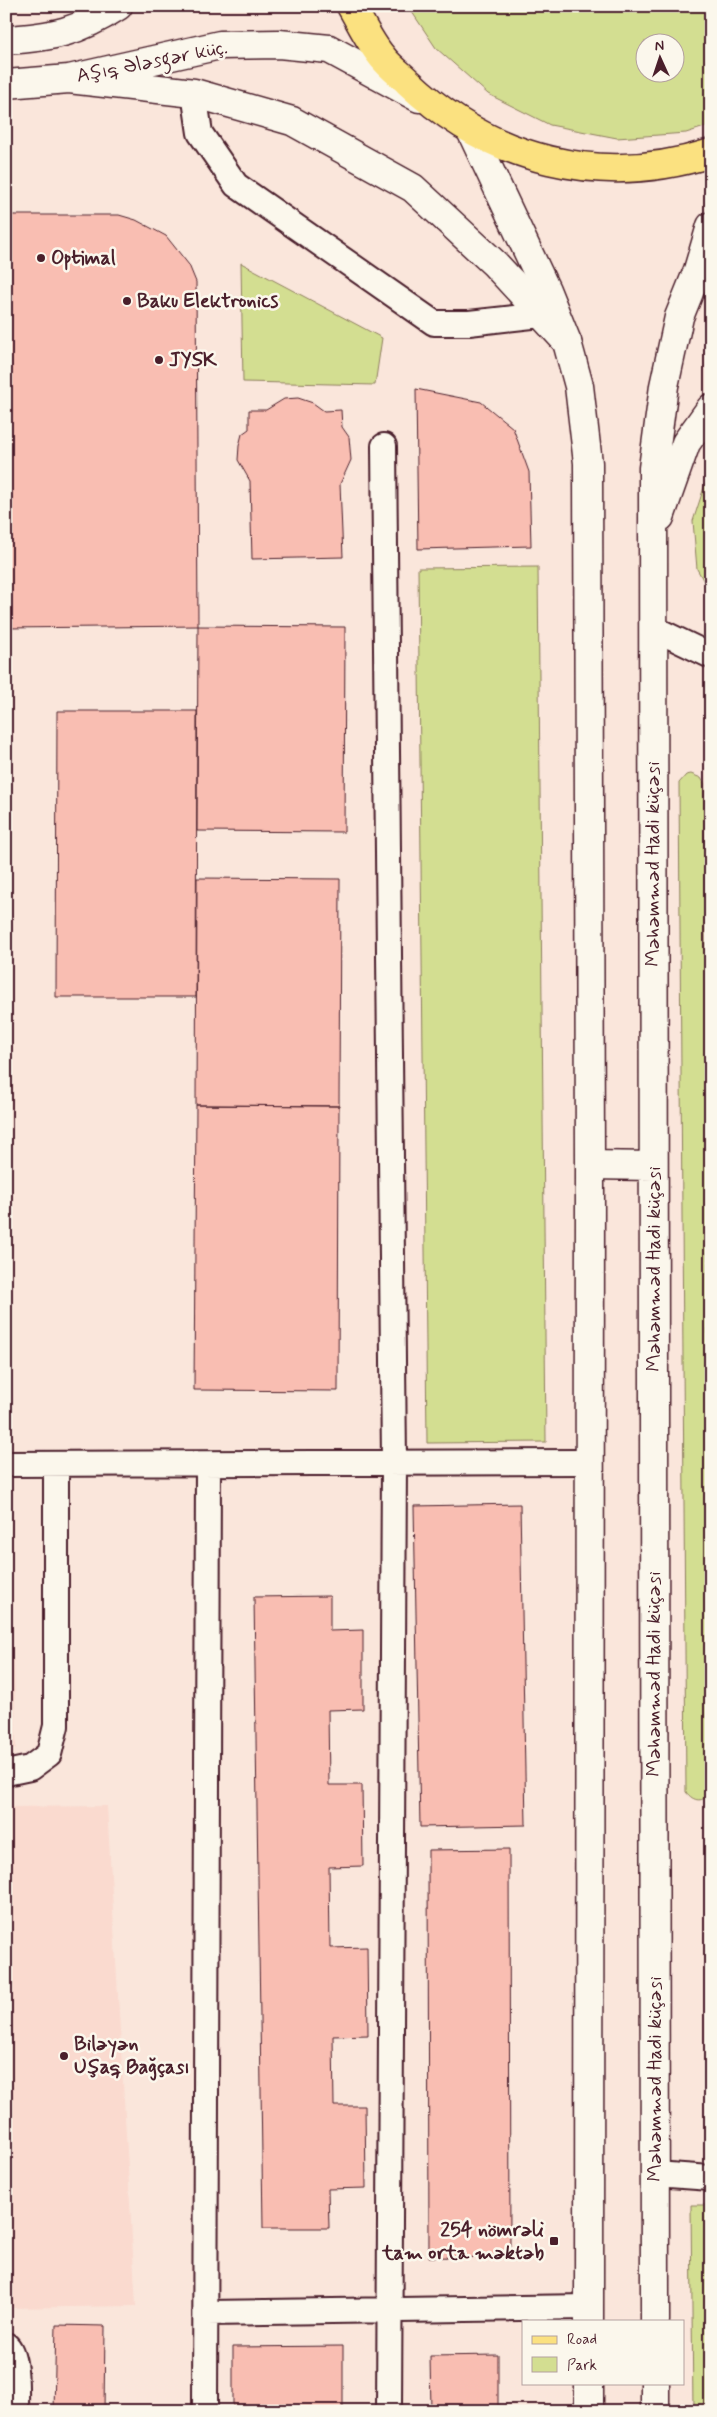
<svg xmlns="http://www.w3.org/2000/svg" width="717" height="2417" font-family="Mynerve,sans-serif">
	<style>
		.built { fill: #fadacf }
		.green { fill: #d3de91; stroke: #8e7e5e; fill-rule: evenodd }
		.building { fill: #f9beb2; stroke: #4a1f2b }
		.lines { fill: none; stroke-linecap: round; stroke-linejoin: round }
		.service-casing { stroke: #4a1f2b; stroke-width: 28 }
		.tertiary-casing { stroke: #4a1f2b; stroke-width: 31 }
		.secondary-casing { stroke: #4a1f2b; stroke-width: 31 }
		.primary-casing { stroke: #4a1f2b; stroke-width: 31 }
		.service { stroke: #fbf7ec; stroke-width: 24 }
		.tertiary { stroke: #fbf7ec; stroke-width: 28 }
		.secondary { stroke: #fbf7ec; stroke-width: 28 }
		.primary { stroke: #fbe180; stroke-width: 28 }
		.poi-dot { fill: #4a1f2b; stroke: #fbf7ec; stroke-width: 2 }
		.labels { text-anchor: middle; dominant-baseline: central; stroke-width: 5; stroke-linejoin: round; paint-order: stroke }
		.street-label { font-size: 20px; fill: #4a1f2b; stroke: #fbf7ec }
		.poi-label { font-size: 20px; font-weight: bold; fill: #4a1f2b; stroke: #fbf7ec; text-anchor: start }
	</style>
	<rect width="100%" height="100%" fill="#fae6db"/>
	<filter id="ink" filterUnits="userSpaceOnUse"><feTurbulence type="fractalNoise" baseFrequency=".02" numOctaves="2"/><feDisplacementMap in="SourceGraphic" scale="10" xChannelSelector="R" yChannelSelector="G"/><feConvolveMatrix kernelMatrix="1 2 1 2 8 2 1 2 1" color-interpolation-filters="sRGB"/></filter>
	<g filter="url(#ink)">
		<path class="built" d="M6,1660H14L16,1748H6Z
			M107,1806L136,2306L6,2308V1807Z"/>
		<path class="green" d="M408,6H711V125L686,133L617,138L550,125L488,94L436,48ZM644,42H674V72H644Z
			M241,263L382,338L375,385L243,382Z
			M711,466V594L697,569L693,521Z
			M538,567L546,1442L427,1443L418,568Z
			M691,774L701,778L704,783L711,1792C703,1803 694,1802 686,1792L679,783L686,775Z
			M691,2205H711V2411H693Z"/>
		<path class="building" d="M6,215H119L136,220L166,236L189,265L196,282L198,626L6,628Z
			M416,389L481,402L513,428L529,472L531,546L418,549Z
			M298,398L313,403L324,411L341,410L342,427L349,437L351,460L340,484L343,557L252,559L250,481L238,460L239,446L242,434L249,429V410H266L284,399Z
			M198,626L345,627L344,832L197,831Z
			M57,711H197L196,997H56Z
			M197,878L340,879L339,1106L196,1105Z
			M196,1105L339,1106L338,1391L194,1390Z
			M520,1504L526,1825L420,1827L414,1506Z
			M330,1596V1631L363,1630V1709L328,1710L329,1785H362L363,1866L329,1867L330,1948L367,1947L368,2035L333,2036L334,2106H365L366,2188L328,2189L329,2228H263L254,1597Z
			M509,1849L510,2258L429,2257L428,1850Z
			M56,2325L105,2326L104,2411H54Z
			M343,2346V2411H233V2347Z
			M498,2355V2411H431L430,2356Z"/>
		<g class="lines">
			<g class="service-casing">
				<path id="service" d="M194,93L200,133L236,185L434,323H469L541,315
					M384,446L394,1462L389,2411
					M653,628L711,656
					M6,1464L589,1462
					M6,1773L30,1768L49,1754L56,1726V1464
					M655,2174L711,2178
					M207,2313L589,2307
					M6,2345C18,2353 16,2396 16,2411
					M205,2411L208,1464"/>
			</g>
			<g class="tertiary-casing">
				<path id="tertiary" d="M471,131L546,290L567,342L579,386L588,463L590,1165L589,2321
					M660,517L686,443L711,408
					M590,1165L653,1166
					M655,2321L653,468L664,386L679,317L698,270L711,226
					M589,2383V2411
					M655,2383V2411"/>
			</g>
			<g class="secondary-casing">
				<path id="secondary" d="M6,40C53,37 78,32 118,6
					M69,79L194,93L292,121L413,188L495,264L567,342
					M6,84L69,79L220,45L279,44L329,49L419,98"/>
			</g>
			<g class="primary-casing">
				<path id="primary" d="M351,6C361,23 370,43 383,58C390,67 400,74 408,82C491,161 601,188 711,153"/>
			</g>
			<use href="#service" class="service"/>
			<use href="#tertiary" class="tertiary"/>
			<use href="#secondary" class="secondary"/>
			<use href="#primary" class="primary"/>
		</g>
	</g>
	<g class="poi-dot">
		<circle cx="41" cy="258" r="5"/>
		<circle cx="127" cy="301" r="5"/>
		<circle cx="159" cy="360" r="5"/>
		<circle cx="64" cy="2056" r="5"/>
		<rect x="549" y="2236" width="10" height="10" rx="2.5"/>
	</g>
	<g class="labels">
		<g class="street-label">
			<text transform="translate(152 62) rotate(-11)">Aşıq Ələsgər küç.</text>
			<text transform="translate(653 864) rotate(-90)">Məhəmməd Hadi küçəsi</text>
			<text transform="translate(654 1269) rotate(-90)">Məhəmməd Hadi küçəsi</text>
			<text transform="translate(654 1674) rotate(-90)">Məhəmməd Hadi küçəsi</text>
			<text transform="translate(655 2079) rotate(-90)">Məhəmməd Hadi küçəsi</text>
		</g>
		<g class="poi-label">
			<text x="51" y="258">Optimal</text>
			<text x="137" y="301">Baku Elektronics</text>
			<text x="169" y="360">JYSK</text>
			<text x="74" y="2044">Biləyən<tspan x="74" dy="23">Uşaq Bağçası</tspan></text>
			<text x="544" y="2230" text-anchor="end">254 nömrəli<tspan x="544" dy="23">tam orta məktəb</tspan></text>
		</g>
	</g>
	<rect width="717" height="2417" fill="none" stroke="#fbf7ec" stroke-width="25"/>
	<rect x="12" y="12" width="692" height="2392" fill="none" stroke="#4a1f2b" stroke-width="2" filter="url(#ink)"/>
	<rect x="522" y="2320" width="162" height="65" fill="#fbf7ec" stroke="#b4a19f"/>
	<rect x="532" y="2336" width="25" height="8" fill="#fbe180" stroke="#b4a19f"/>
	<text x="567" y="2344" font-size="15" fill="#4a1f2b">Road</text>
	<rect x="532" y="2357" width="25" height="15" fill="#d3de91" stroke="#b4a19f"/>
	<text x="567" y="2370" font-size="15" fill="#4a1f2b">Park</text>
	<g transform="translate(660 58) rotate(357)"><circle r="24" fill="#fbf7ec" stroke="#b4a19f"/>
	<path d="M0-4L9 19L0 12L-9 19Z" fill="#4a1f2b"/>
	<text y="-8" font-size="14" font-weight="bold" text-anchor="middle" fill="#4a1f2b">N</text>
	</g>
</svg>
